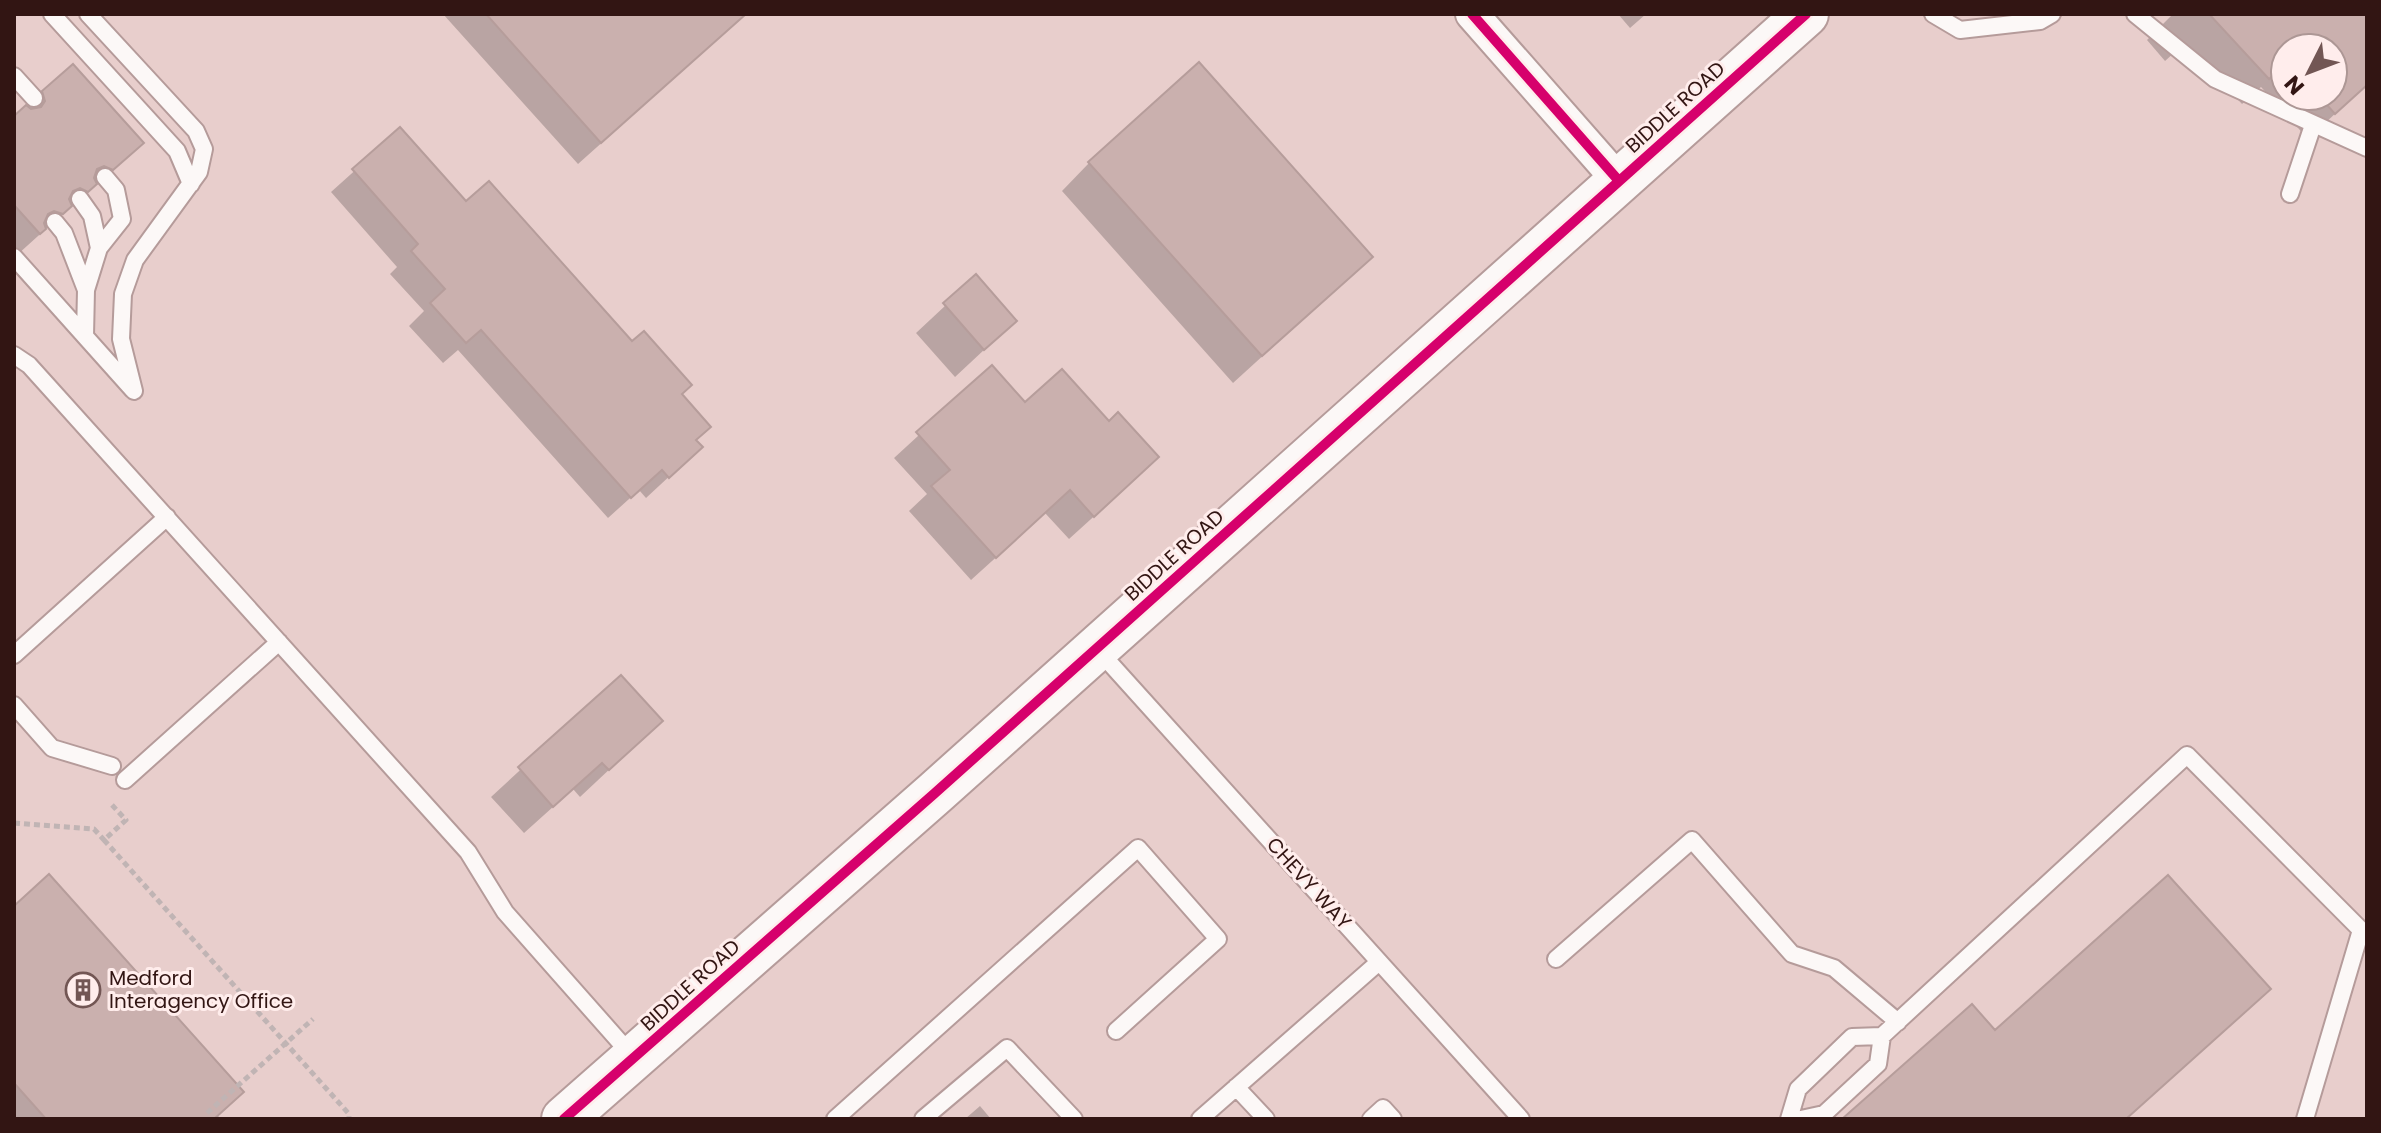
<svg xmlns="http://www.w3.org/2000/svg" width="2381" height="1133" font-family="Poppins,sans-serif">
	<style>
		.shadow { fill: #0003; fill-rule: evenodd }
		.building { fill: #cab0ae; stroke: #b69d9b; stroke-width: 2 }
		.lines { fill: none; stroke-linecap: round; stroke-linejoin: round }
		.lane-casing { stroke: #b59b9a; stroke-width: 20 }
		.street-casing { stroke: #b59b9a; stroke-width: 36 }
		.secondary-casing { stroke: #b59b9a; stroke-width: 48 }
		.path { stroke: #c0b4b4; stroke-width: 5; stroke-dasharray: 6 4; stroke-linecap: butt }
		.lane { stroke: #fcf8f7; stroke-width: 16 }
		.street { stroke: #fcf8f7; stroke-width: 32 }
		.secondary { stroke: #fcf8f7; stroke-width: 44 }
		.cycleway-casing { stroke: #ffedec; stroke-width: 15 }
		.cycleway { stroke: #d6006c; stroke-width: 10 }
		.labels { text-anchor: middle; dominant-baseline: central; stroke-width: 6; stroke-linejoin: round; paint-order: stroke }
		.street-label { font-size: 20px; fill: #321513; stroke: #ffedec }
		.poi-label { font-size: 20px; fill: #321513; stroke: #ffedec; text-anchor: start }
	</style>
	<rect width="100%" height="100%" fill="#e8cecc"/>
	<path class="shadow" d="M443,14H746L578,164Z
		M1618,14H1646L1630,28Z
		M2173,14H2367V84L2308,139L2261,87L2242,104L2185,43L2165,61L2147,40ZM2285,48H2333V96H2285Z
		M44,92L141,143L17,255L14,251V119Z
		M400,130L466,204L679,394L694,440L701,447L646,498L639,490L608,518L458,350L443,363L409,326L424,311L390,274L397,267L331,192Z
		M1089,163L1371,257L1233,383L1062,191Z
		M976,277L1015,321L955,377L916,333Z
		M992,368L1025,404L1108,424L1133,481L1069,539L1045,513L971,580L909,511L927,494L894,458Z
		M621,677L661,721L580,797L573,789L524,833L491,797Z
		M14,908L218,1116L221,1119H14Z
		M980,1106L991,1119H965Z"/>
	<path class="building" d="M486,14H746L601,143Z
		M2209,14H2367V85L2335,114L2319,96H2333V48H2285V65L2269,79Z
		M1199,62L1373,257L1262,356L1088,162Z
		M73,64L144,143L113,170L104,166L97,169L94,178L97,184L88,192L80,188L73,191L69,199L72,206L63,214L54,211L48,214L44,223L46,229L40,234L14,205V116L26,105L31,109L41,107L45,101L42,91Z
		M400,127L466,201L489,181L632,341L644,331L692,385L682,394L711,427L696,440L703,447L669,478L662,470L631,498L481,330L466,343L430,303L445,289L411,251L418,244L352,169Z
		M976,274L1017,321L984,350L943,303Z
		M992,365L1025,402L1062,369L1109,421L1118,412L1159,457L1094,517L1070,490L996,558L931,486L950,470L916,432Z
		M621,675L663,721L609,770L602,763L553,807L518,767Z
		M49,874L244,1092L214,1119H46L14,1083V906Z
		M2168,875L2271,989L2126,1119H1842L1972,1004L1995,1030Z"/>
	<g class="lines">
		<g class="lane-casing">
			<path id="lane" d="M52,14L177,151L191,184
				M88,14L196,131L204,149L199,172L135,260L123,294L121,339L134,391
				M1933,14L1960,30L2040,21L2052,14
				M2135,14L2215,79L2367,148
				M14,76L34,98
				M2290,194L2313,125
				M80,199L92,216L99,248L86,290L85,336
				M55,222L64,233L86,290
				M99,248L122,219L116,190L105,177
				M14,257L133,390
				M14,355L29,365L468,852L505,912L634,1058
				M1099,651L1521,1119
				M14,655L167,517
				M14,705L52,748L112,766
				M125,780L279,642
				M1556,959L1692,840L1792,954L1834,968L1898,1022
				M1236,1087L1266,1119
				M835,1119L1138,848L1218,939L1116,1031
				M923,1119L1007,1048L1074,1119
				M1200,1119L1379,962
				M1371,1119L1383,1108L1393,1119
				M1789,1119L1798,1089L1852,1037L1882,1036L2187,755L2361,930L2305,1119
				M1801,1119L1824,1114L1878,1064L1882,1036"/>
		</g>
		<g class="street-casing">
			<path id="street" d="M1472,14L1619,181"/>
		</g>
		<g class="secondary-casing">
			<path id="secondary" d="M564,1119L935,793L1806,14"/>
		</g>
		<path class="path" d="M112,805L126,820L104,840L349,1114V1119
			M14,823L94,829L104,840
			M207,1113L313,1019"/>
		<use href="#lane" class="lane"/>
		<use href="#street" class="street"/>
		<use href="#secondary" class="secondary"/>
		<g class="cycleway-casing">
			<path id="cycleway" d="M1472,14L1619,181
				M564,1119L935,793L1806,14"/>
		</g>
		<use href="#cycleway" class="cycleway"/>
	</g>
	<defs>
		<g id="building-ring" transform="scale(1.8)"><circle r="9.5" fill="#ffedec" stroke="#725654" stroke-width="1.5"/><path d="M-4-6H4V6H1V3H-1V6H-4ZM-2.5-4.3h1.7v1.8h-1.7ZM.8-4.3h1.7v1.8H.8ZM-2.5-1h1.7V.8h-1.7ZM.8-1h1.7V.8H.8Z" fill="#725654"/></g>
	</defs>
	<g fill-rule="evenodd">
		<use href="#building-ring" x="83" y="990"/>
	</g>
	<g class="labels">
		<g class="street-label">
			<text transform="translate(1675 107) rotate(-42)">BIDDLE ROAD</text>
			<text transform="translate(1174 555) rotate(-42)">BIDDLE ROAD</text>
			<text transform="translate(1309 883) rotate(48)">CHEVY WAY</text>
			<text transform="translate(690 985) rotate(-42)">BIDDLE ROAD</text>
		</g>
		<g class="poi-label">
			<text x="109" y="978">Medford<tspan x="109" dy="23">Interagency Office</tspan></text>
		</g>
	</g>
	<rect width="2381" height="1133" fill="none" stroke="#321513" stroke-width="32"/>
	<g transform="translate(2309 72) rotate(228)"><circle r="38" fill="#ffedec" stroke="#ad9795" stroke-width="2"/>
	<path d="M0-6L14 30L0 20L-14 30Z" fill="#725654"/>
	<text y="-12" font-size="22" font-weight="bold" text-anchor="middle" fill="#321513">N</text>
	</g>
</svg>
